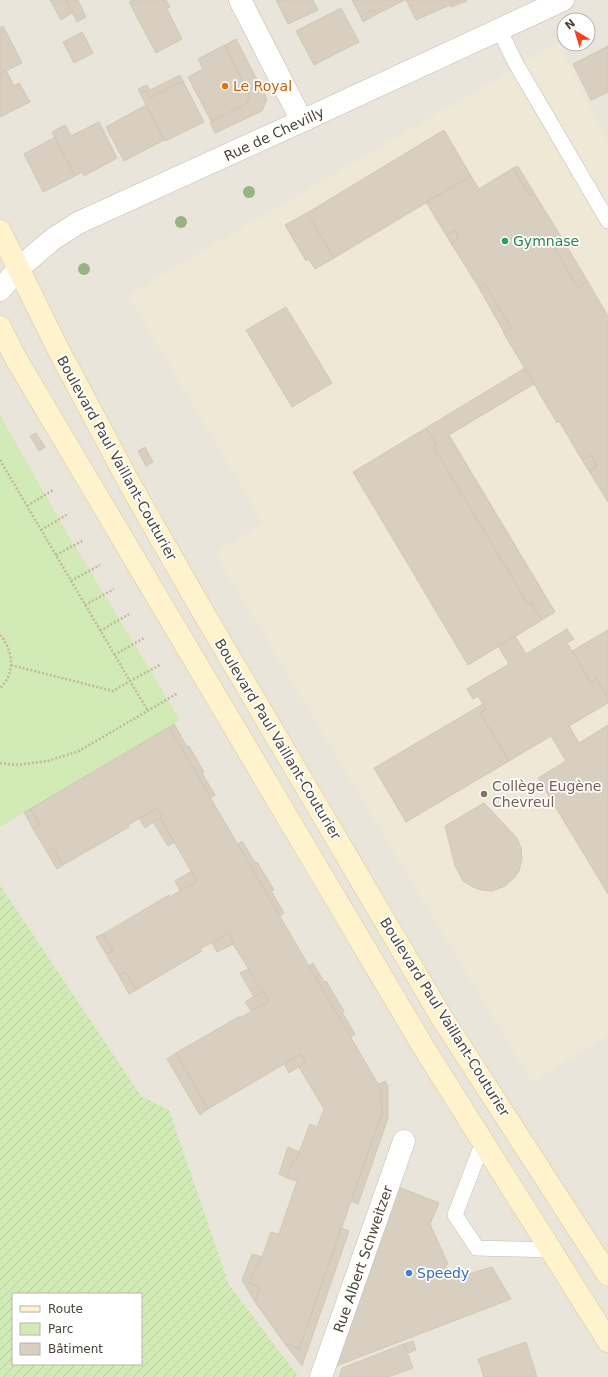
<svg xmlns="http://www.w3.org/2000/svg" width="608" height="1377" font-family="'DejaVu Sans',sans-serif">
	<style>
		.residential { fill: #eae5da; fill-rule: evenodd }
		.education { fill: #efe8d6 }
		.park { fill: #d2eab5 }
		.garden { fill: url(#garden-furrows); fill-rule: evenodd }
		.building { fill: #d8cfc1; stroke: #d3c7b4 }
		.lines { fill: none; stroke-linecap: round; stroke-linejoin: round }
		.service-casing { stroke: #c2bbae; stroke-width: 16 }
		.minor-casing { stroke: #c2bbae; stroke-width: 23 }
		.secondary-casing { stroke: #d6c79b; stroke-width: 23 }
		.path { stroke: #c4b79f; stroke-width: 2.5; stroke-dasharray: 2 2; stroke-linecap: butt }
		.service { stroke: #fff; stroke-width: 15 }
		.minor { stroke: #fff; stroke-width: 22 }
		.secondary { stroke: #fff3cd; stroke-width: 22 }
		.tree { fill: #97b381 }
		.food-dot { fill: #e8710a; stroke: #fff; stroke-width: 1.5 }
		.leisure-dot { fill: #2e9e5b; stroke: #fff; stroke-width: 1.5 }
		.education-dot { fill: #8d6e63; stroke: #fff; stroke-width: 1.5 }
		.shop-dot { fill: #3f7fe0; stroke: #fff; stroke-width: 1.5 }
		.labels { text-anchor: middle; dominant-baseline: central; stroke-width: 3.5; stroke-linejoin: round; paint-order: stroke }
		.food-label { font-size: 14px; fill: #c56008; stroke: #fff; text-anchor: start }
		.street-label { font-size: 14px; fill: #4b4439; stroke: #fff }
		.leisure-label { font-size: 14px; fill: #27864d; stroke: #fff; text-anchor: start }
		.education-label { font-size: 14px; fill: #785e54; stroke: #fff; text-anchor: start }
		.shop-label { font-size: 14px; fill: #366cbe; stroke: #fff; text-anchor: start }
	</style>
	<defs>
		<pattern id="garden-furrows" width="10" height="10" patternUnits="userSpaceOnUse"><rect width="10" height="10" fill="#d2eab5"/><path d="M-1 1l2-2M0 10L10 0M9 11l2-2" fill="none" stroke="#b6ca9c"/></pattern>
	</defs>
	<rect width="100%" height="100%" fill="#f6f3ec"/>
	<path class="residential" d="M0,0H608V1377H0ZM564,20H588V44H564ZM13,1294H141V1364H13Z"/>
	<path class="education" d="M558,43L608,142V1035L532,1082L215,553L263,523L128,295Z"/>
	<path class="park" d="M0,415L64,528L180,720L0,827Z"/>
	<path class="garden" d="M0,885L141,1096L169,1110L229,1285L298,1376L297,1377H0ZM13,1294H141V1364H13Z"/>
	<path class="building" d="M50,0H66L72,13L61,20Z
		M66,0H78L86,17L77,22Z
		M132,0H166L170,7L167,9L182,39L156,53L129,2Z
		M276,0H313L318,10L288,24Z
		M352,0H405L377,14L374,9L361,17Z
		M406,0H461L416,20Z
		M461,0L467,1L451,7L450,4Z
		M341,8L359,42L314,65L296,31Z
		M374,9L377,14L363,22L361,17Z
		M3,26L22,63L0,74V28Z
		M82,32L93,53L74,63L63,42Z
		M236,39L267,99L262,111L215,133L210,122L246,104L250,96L225,45Z
		M225,45L250,96L246,104L211,121L188,77L203,69L198,59Z
		M608,46V92L591,100L573,64Z
		M6,70L14,86L19,83L30,102L0,117V74Z
		M180,75L183,81L150,98L146,91L140,93L138,89L147,85L150,90Z
		M183,81L204,122L165,141L140,93L146,91L150,98Z
		M146,105L164,140L124,161L106,127Z
		M99,122L117,158L84,176L82,172L75,176L52,132L65,125L71,136Z
		M444,130L471,176L334,258L307,213Z
		M55,137L75,176L43,192L24,154Z
		M518,166L534,193L529,195L513,168Z
		M513,168L529,195L534,193L562,238L552,244L578,288L588,282L608,316V502L589,471L597,466L591,455L582,460L559,421L557,423L503,332L511,328L485,284L479,288L451,243L459,238L455,230L446,235L426,202L471,176L479,189Z
		M307,213L334,258L315,269L309,259L306,261L285,225Z
		M455,230L459,238L451,243L446,235Z
		M562,238L588,282L578,288L552,244Z
		M485,284L511,328L504,332L479,288Z
		M286,307L332,383L292,407L246,330Z
		M525,368L534,384L449,435L555,612L542,620L531,603L528,604L433,446L436,444L426,428Z
		M426,428L436,444L433,446L528,604L531,603L542,620L468,665L353,472Z
		M36,433L45,447L39,451L30,436Z
		M145,447L153,462L146,466L138,451Z
		M591,455L597,466L589,471L582,460Z
		M567,629L574,639L567,643L591,682L597,679L608,698V703L569,726L579,743L608,725V894L538,778L566,761L551,736L509,761L480,713L486,709L478,696L473,699L467,689L509,664L498,646L507,641L515,636L526,654Z
		M608,630V698L597,679L591,682L572,651Z
		M483,704L486,709L480,713L509,761L406,822L374,768Z
		M174,724L187,747L189,746L204,772L202,773L215,795L211,798L169,727Z
		M169,727L381,1089L382,1113L299,1349L285,1344L255,1302L260,1287L250,1283L256,1265L258,1266L262,1257L271,1232L279,1234L297,1181L287,1178L293,1160L296,1161L310,1124L317,1127L324,1109L299,1067L306,1062L301,1054L208,1109L176,1053L240,1016V1018L269,1001L233,944L234,942L229,933L200,949L202,951L185,961L136,990L126,972L119,976L106,954L113,951L103,934L169,895L170,897L197,881L160,818L162,816L157,808L128,825L129,827L63,865L53,848L47,852L33,829L40,825L30,809Z
		M484,803L517,838L521,848L522,859L519,871L515,877L505,886L492,891L481,890L473,887L463,881L455,866L445,826Z
		M157,808L162,816L145,828L139,818Z
		M30,809L40,825L33,829L24,812Z
		M160,819L175,842L168,846L153,822Z
		M242,841L256,864L257,862L274,890L271,891L284,913L280,916L238,844Z
		M53,848L63,865L57,869L47,852Z
		M192,871L197,881L180,891L175,881Z
		M229,933L234,942L233,944L217,952L212,943Z
		M103,934L113,951L106,954L96,937Z
		M313,963L324,982L326,981L344,1011L342,1012L355,1034L351,1037L309,966Z
		M248,969L262,992L254,997L240,973Z
		M126,972L136,990L129,994L119,976Z
		M263,991L269,1001L251,1011L245,1002Z
		M176,1053L208,1109L200,1115L167,1059Z
		M301,1054L306,1062L289,1073L284,1063Z
		M385,1081L388,1086V1118L358,1204L351,1201L382,1113L381,1089L378,1085Z
		M288,1147L299,1152L296,1161L293,1160L287,1178L279,1174Z
		M399,1187L439,1203L430,1224L448,1264L445,1265L451,1279L492,1267L511,1299L336,1366Z
		M341,1228L349,1231L302,1366L285,1344L299,1349Z
		M252,1254L262,1257L258,1266L256,1265L250,1283L260,1287L255,1302L242,1280Z
		M413,1341L416,1350L408,1353L404,1344Z
		M526,1342L537,1377H484L478,1359Z
		M404,1344L413,1368L388,1377H339L342,1368Z"/>
	<g class="lines">
		<g class="service-casing">
			<path id="service" d="M499,29L515,62L608,221
				M483,1142L455,1215L477,1248L550,1250"/>
		</g>
		<g class="minor-casing">
			<path id="minor" d="M240,0L302,121
				M0,290L19,268L53,239L78,223L302,121L563,0
				M321,1377L404,1141"/>
		</g>
		<g class="secondary-casing">
			<path id="secondary" d="M0,231L59,351L132,488L200,607L442,1018L608,1275
				M0,327L15,357L424,1048L608,1341"/>
		</g>
		<path class="path" d="M0,460L130,681L160,665
			M27,506L53,490
			M41,530L68,514
			M56,555L84,540
			M71,581L100,565
			M85,605L114,589
			M100,631L129,614
			M0,635C13,649 16,674 0,688
			M114,655L144,638
			M11,665L113,691L130,681L148,711
			M0,763L16,765L48,761L79,751L178,693"/>
		<use href="#service" class="service"/>
		<use href="#minor" class="minor"/>
		<use href="#secondary" class="secondary"/>
	</g>
	<g class="tree">
		<circle cx="249" cy="192" r="6"/>
		<circle cx="181" cy="222" r="6"/>
		<circle cx="84" cy="269" r="6"/>
	</g>
	<circle class="food-dot" cx="225" cy="86" r="4"/>
	<circle class="leisure-dot" cx="505" cy="241" r="4"/>
	<circle class="education-dot" cx="484" cy="794" r="4"/>
	<circle class="shop-dot" cx="409" cy="1273" r="4"/>
	<g class="labels">
		<g class="food-label">
			<text x="233" y="86">Le Royal</text>
		</g>
		<g class="street-label">
			<text transform="translate(274 134) rotate(-25)">Rue de Chevilly</text>
			<text transform="translate(117 458) rotate(61)">Boulevard Paul Vaillant-Couturier</text>
			<text transform="translate(278 739) rotate(59)">Boulevard Paul Vaillant-Couturier</text>
			<text transform="translate(445 1017) rotate(58)">Boulevard Paul Vaillant-Couturier</text>
			<text transform="translate(363 1259) rotate(-71)">Rue Albert Schweitzer</text>
		</g>
		<g class="leisure-label">
			<text x="513" y="241">Gymnase</text>
		</g>
		<g class="education-label">
			<text x="492" y="786">Collège Eugène<tspan x="492" dy="16">Chevreul</tspan></text>
		</g>
		<g class="shop-label">
			<text x="417" y="1273">Speedy</text>
		</g>
	</g>
	<rect x="12" y="1293" width="130" height="72" fill="#ffffff" stroke="#b7b4b0"/>
	<rect x="20" y="1306" width="20" height="6" fill="#fff3cd" stroke="#b7b4b0"/>
	<text x="48" y="1313" font-size="12" fill="#4b4439">Route</text>
	<rect x="20" y="1323" width="20" height="12" fill="#d2eab5" stroke="#b7b4b0"/>
	<text x="48" y="1333" font-size="12" fill="#4b4439">Parc</text>
	<rect x="20" y="1343" width="20" height="12" fill="#d8cfc1" stroke="#b7b4b0"/>
	<text x="48" y="1353" font-size="12" fill="#4b4439">Bâtiment</text>
	<g transform="translate(576 32) rotate(322)"><circle r="19" fill="#ffffff" stroke="#b7b4b0"/>
	<path d="M0-3L7 15L0 10L-7 15Z" fill="#fc3f1d"/>
	<text y="-6" font-size="11" font-weight="bold" text-anchor="middle" fill="#4b4439">N</text>
	</g>
</svg>
